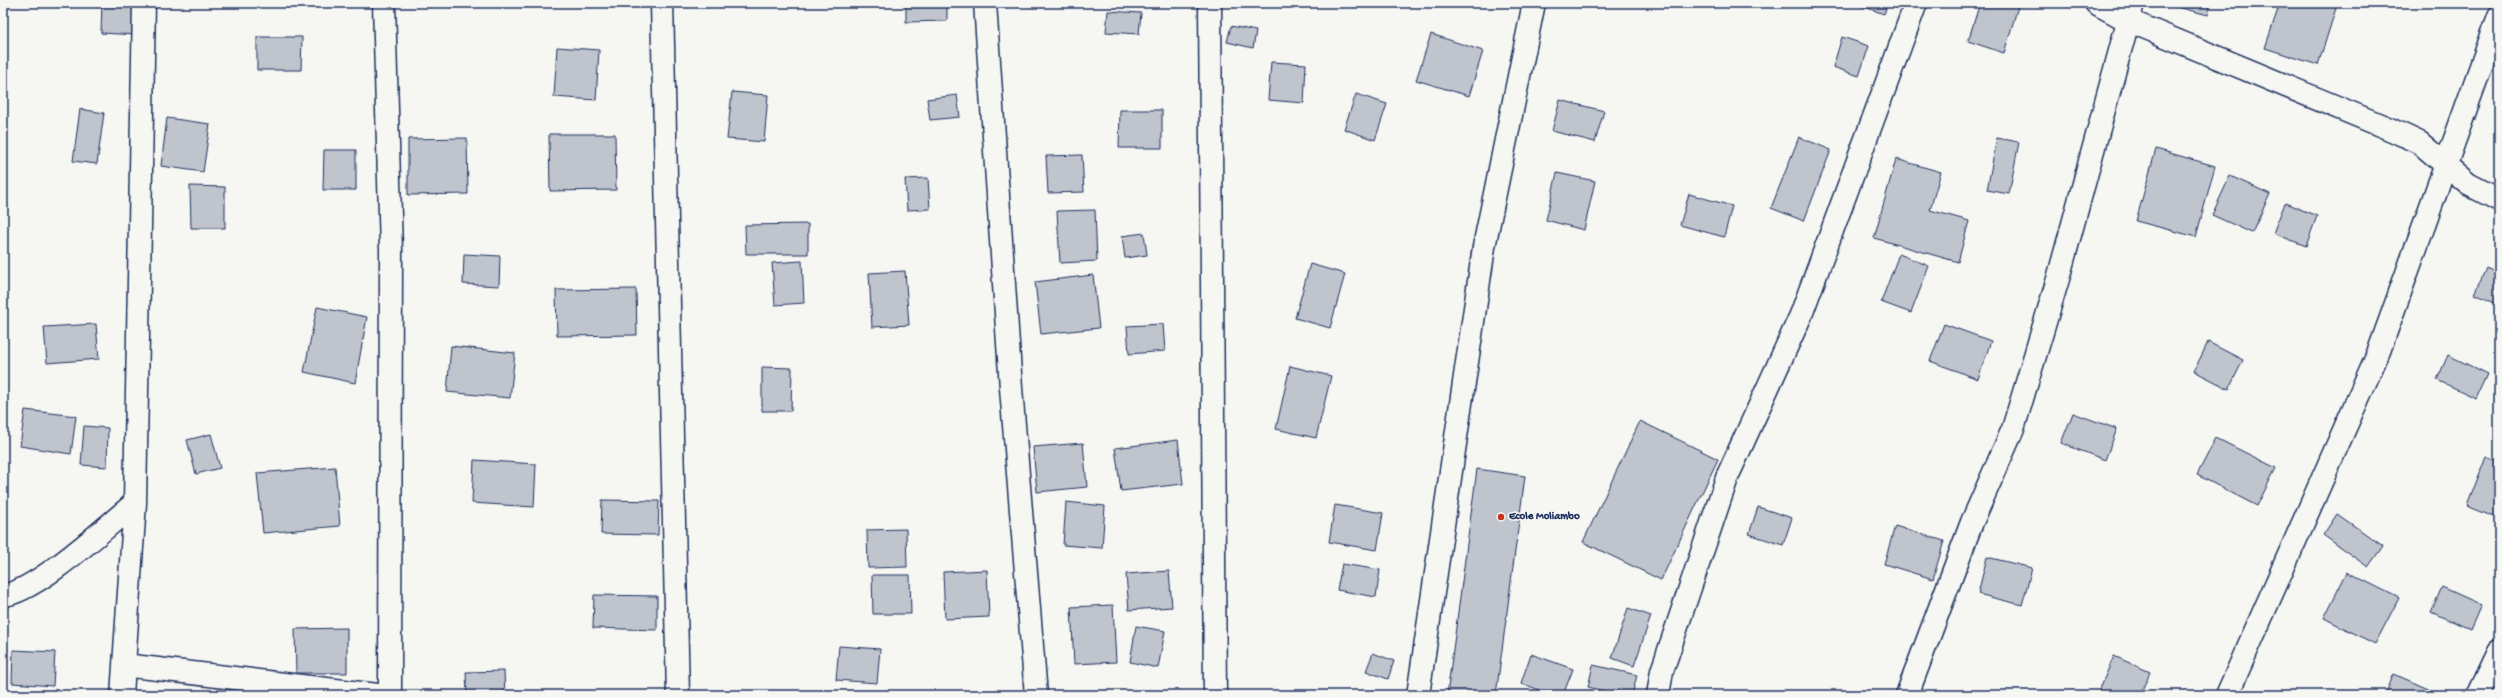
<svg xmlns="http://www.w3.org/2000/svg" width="2502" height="698" font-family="'Gochi Hand',sans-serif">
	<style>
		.building { fill: #c0c4cd; stroke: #1b2f5e }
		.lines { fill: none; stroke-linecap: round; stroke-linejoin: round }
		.street-casing { stroke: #1b2f5e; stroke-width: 25 }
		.street { stroke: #f6f6f2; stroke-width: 22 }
		.poi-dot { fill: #c8321e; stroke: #f6f6f2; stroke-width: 1.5 }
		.labels { text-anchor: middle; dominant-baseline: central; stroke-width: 3; stroke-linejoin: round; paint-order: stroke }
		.poi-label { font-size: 11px; font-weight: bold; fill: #1b2f5e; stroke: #f6f6f2; text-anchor: start }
	</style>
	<rect width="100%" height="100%" fill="#f6f6f2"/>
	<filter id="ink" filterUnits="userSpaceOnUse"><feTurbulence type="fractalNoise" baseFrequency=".025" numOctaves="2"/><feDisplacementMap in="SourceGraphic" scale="8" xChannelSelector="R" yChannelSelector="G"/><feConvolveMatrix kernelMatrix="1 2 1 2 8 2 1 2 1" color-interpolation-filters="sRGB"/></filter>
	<g filter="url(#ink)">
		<path class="building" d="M102,3H136V35L101,33Z
			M906,3H947V21L906,22Z
			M1854,3H1888L1884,14Z
			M1980,3H2019L2004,53L1968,41Z
			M2162,3H2211L2208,15Z
			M2280,3H2330L2337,5L2318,65L2265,48Z
			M1108,11L1141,13L1139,34L1106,32Z
			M3,20H5L6,71H3Z
			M1231,26L1256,31L1253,48L1227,42Z
			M1431,34L1483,51L1469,96L1416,80Z
			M257,37H302L301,70H257Z
			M1842,37L1869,46L1859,76L1833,67Z
			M557,47L599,50L596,100L554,97Z
			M1271,62L1306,64L1304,103L1268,100Z
			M732,92L768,95L764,142L727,139Z
			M1356,94L1387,104L1375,140L1344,129Z
			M957,95L960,117L930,120L927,99Z
			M1560,100L1604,111L1595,142L1552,131Z
			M80,109L104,113L97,164L73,161Z
			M1120,110H1162V148H1119Z
			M167,118L210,124L203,172L161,166Z
			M549,134H615L616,190L550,191Z
			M1799,137L1831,150L1804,221L1771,208Z
			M467,138L468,194L408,195V139Z
			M1997,138L2019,142L2009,194L1987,190Z
			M2156,149L2215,166L2196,237L2136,221Z
			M324,150H356V190H323Z
			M1082,155L1084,192L1048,193L1046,156Z
			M1896,159L1941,172L1930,210L1969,221L1958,262L1874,238Z
			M1557,173L1595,181L1584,230L1546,220Z
			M2230,176L2270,194L2252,233L2212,215Z
			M928,178L930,209L907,210L905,179Z
			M190,186L225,187V228H191Z
			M1689,194L1732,206L1724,237L1680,225Z
			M2285,203L2317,216L2306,246L2273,233Z
			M1095,210L1097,261L1060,263L1057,211Z
			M808,224V254H746L745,225Z
			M1144,233L1147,255L1125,258L1122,236Z
			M464,254L500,256L499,286L463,284Z
			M1899,254L1929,266L1911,313L1881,302Z
			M802,261L804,303L775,305L772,263Z
			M1310,264L1345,274L1330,328L1295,318Z
			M2486,268L2499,274V305L2475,294Z
			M905,271L909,325L872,327L869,273Z
			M1093,275L1099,328L1041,334L1035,282Z
			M636,289L637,335L557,336L556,290Z
			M317,307L367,317L355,383L304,372Z
			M96,324L99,359L47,363L44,327Z
			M1163,324L1165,351L1129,354L1127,326Z
			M1944,324L1991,341L1978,379L1930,361Z
			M2208,342L2243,360L2229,389L2194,371Z
			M451,346L515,353L510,398L447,392Z
			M2448,355L2487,374L2476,398L2437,380Z
			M1290,366L1331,376L1316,438L1276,429Z
			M762,367L792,368L791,411H762Z
			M25,410L76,416L71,454L20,446Z
			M2073,413L2117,429L2105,460L2061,443Z
			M1640,421L1718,459L1661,580L1583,542Z
			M84,426L108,428L107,467L81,465Z
			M211,434L220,468L196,474L187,440Z
			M2216,438L2276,468L2257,506L2197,475Z
			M1178,440L1183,484L1121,491L1115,448Z
			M1083,443L1087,487L1037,492L1033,447Z
			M2486,457L2499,462V519L2467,506Z
			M474,460L536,464L534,507L472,503Z
			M335,467L340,526L263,533L257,473Z
			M1477,469L1525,476L1496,695H1447Z
			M602,500L659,501L658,535L601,534Z
			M1066,502L1105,506L1102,548L1063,545Z
			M1335,505L1383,513L1377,550L1329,542Z
			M1758,507L1792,518L1783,545L1749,534Z
			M2337,514L2383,546L2368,567L2323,535Z
			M1895,526L1944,541L1933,579L1884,564Z
			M906,529L907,567L868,568L867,530Z
			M1987,557L2032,568L2022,605L1978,594Z
			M1342,564L1380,570L1376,597L1337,590Z
			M987,570L989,617L945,619L943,572Z
			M1169,571L1172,607L1129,610L1126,574Z
			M2347,572L2399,598L2375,644L2324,618Z
			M872,575H910L911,614H873Z
			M2442,587L2482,605L2471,630L2431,612Z
			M594,595L657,596V630L593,628Z
			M1113,605L1116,662L1074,664L1071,607Z
			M1628,608L1651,616L1634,666L1612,658Z
			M1136,626L1165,631L1158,668L1130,662Z
			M347,628V673H296L295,629Z
			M839,646L880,649L877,683L836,680Z
			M13,650L55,652L53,686L12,683Z
			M1373,653L1394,661L1388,679L1366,671Z
			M1531,654L1573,669L1563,695H1552L1521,683Z
			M2114,656L2150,672L2140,695H2097Z
			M1593,665L1637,675L1632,695H1621L1588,687Z
			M504,671L505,695H467L466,672Z
			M2394,674L2442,695H2385Z"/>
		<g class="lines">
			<g class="street-casing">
				<path id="street" d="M384,3L391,251L390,695
					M662,3L678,695
					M985,3L1011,388L1036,695
					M1210,3L1215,695
					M2096,3L2127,20L2392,130L2420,143L2468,184L2499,200
					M3,595C35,593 107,526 135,503
					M124,665L378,695
					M122,695L135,503L144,3
					M1418,695L1484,247L1534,3
					M1658,695L1662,671L1728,475L1801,315L1916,3
					M1907,695L1972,522L2013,429L2058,279L2133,3
					M2227,695L2379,351L2499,16
					M2478,695L2499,651"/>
			</g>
			<use href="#street" class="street"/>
		</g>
	</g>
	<circle class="poi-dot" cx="1501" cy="517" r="4"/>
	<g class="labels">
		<g class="poi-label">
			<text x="1509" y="517">Ecole Moliambo</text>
		</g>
	</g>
	<rect width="2502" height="698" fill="none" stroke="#f6f6f2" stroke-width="16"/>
	<rect x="8" y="8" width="2486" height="682" fill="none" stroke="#1b2f5e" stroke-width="1.5" filter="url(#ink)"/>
</svg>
